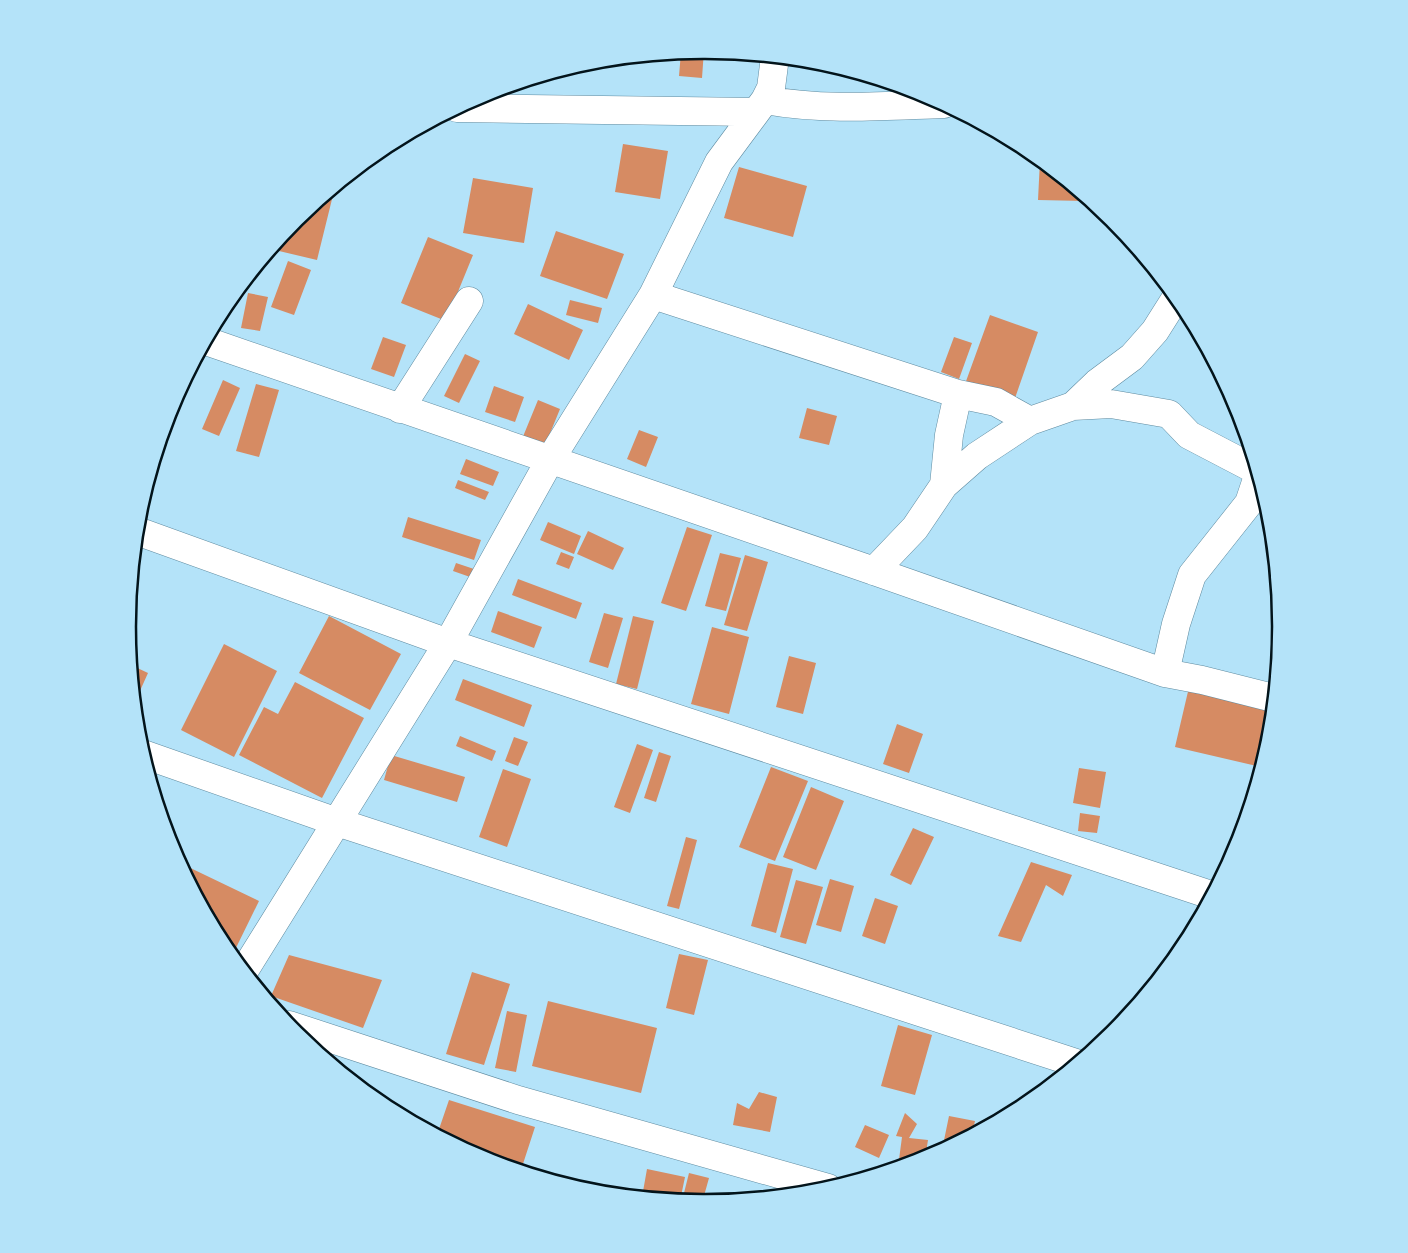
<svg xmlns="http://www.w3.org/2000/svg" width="1408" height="1253" font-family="'Golos Text',sans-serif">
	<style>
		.building { fill: #d68b63 }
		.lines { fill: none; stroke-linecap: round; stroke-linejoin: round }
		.street-casing { stroke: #5f8ba0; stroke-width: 29 }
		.street { stroke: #fff; stroke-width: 28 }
		.rim { fill: none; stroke: #03141b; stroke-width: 2.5 }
	</style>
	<rect width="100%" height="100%" fill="#b4e3f9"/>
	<path class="building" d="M704,50L702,78L679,76L681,52Z
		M623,144L668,151L660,199L615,192Z
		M1040,160L1084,196V201L1038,200Z
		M739,167L807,186L793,237L724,218Z
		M473,178L533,188L524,243L463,233Z
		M335,187L317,260L279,251L283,235L297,219Z
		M556,231L624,254L607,299L540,276Z
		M428,237L473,255L446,321L401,303Z
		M288,261L311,270L294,315L271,307Z
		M248,293L268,297L260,331L241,328Z
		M570,300L602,308L598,323L566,315Z
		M528,304L583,330L569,360L514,334Z
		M990,315L1038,332L1014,401L965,384Z
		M383,337L406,345L394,377L371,369Z
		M954,337L972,343L959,379L941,372Z
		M465,354L480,361L459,403L444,396Z
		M223,380L240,388L219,436L202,429Z
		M256,384L279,390L259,457L236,451Z
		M494,386L524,397L515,422L485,412Z
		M538,400L560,409L544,448L522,439Z
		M807,408L837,416L829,445L799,438Z
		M639,430L658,437L646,467L627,459Z
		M466,459L499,472L493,486L460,474Z
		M458,480L489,492L485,500L455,488Z
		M408,517L481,540L474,560L402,537Z
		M548,522L581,536L574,554L540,540Z
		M687,527L712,535L686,611L661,603Z
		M588,531L624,548L613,570L577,554Z
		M561,552L574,557L569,569L556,564Z
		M720,553L741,558L726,611L705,606Z
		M745,555L768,562L747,631L724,625Z
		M456,563L477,570L473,578L453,571Z
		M518,579L582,603L576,619L512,595Z
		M498,611L542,627L534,648L491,632Z
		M604,613L623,618L608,668L589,662Z
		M329,616L401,654L370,710L299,673Z
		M633,616L654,621L637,689L616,684Z
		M712,627L749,637L729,714L691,704Z
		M224,644L277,671L234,757L181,730Z
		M789,656L816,663L803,714L776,707Z
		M131,665L148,673L139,693L134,690Z
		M463,679L532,705L524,727L455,700Z
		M295,682L364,718L322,798L239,755L264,707L278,714Z
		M1190,683L1273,702L1269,739L1261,767L1175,747Z
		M897,724L923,734L909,773L883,764Z
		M460,736L496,751L492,761L456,746Z
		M514,737L528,742L518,766L505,761Z
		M637,744L653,750L630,813L614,807Z
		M659,752L671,756L656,802L644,798Z
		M391,755L465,777L457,802L384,780Z
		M771,767L808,781L775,861L739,847Z
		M1079,768L1106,772L1100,808L1073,803Z
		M503,769L531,779L507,847L479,837Z
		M811,787L844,801L816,870L783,857Z
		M1080,813L1100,816L1097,833L1078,831Z
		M913,828L934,837L911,885L890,875Z
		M686,837L697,840L679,909L667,906Z
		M1031,862L1072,875L1063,896L1046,885L1021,942L998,936Z
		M180,863L259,901L232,956L225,947Z
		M768,863L793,869L776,933L751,926Z
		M830,879L854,886L841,932L816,925Z
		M796,880L823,887L806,944L780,937Z
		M875,898L898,906L885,944L862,936Z
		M679,954L708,960L694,1015L666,1008Z
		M289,955L382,980L363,1028L271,996Z
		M472,972L510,984L484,1065L446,1054Z
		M548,1001L657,1028L641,1093L532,1066Z
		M507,1011L527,1015L516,1072L495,1068Z
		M898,1025L932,1035L915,1095L881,1086Z
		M759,1092L777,1097L770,1132L733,1125L737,1103L749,1109Z
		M449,1100L535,1127L521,1170L483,1159L437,1135Z
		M905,1113L917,1124L909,1138L928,1140L925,1159L898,1167L902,1137L896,1136Z
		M949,1116L975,1121L972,1134L942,1150Z
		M865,1125L889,1135L879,1158L855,1147Z
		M647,1169L685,1177L680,1201L642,1197Z
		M689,1173L709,1178L702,1203L682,1201Z"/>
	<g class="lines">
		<g class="street-casing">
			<path id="street" d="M765,100C825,111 884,106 944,104
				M457,108L756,112
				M653,295L958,394L996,402L1030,421L1073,406L1111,404L1169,414L1189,435L1256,470
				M206,341L874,571L1165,673L1202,680L1273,698
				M1073,406L1097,383L1132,357L1155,331L1174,301L1178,300
				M400,409L469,301
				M944,485L977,456L1030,421
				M137,531L448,643L1211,895
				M874,571L915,528L944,485L949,435L958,394
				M1165,673L1176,624L1192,575L1249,503L1258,476
				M143,754L337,822L1076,1063
				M244,971L448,643L550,460L653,295L719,162L765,100L771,88L775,57
				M289,1025L518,1100L828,1188"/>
		</g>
		<use href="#street" class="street"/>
	</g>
	<path d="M0 0H1408V1253H0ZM703 59H705A567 567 0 0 1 1272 626V627A567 567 0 0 1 705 1194H703A567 567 0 0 1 136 627V626A567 567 0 0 1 703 59Z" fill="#b4e3f9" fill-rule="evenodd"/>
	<path class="rim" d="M703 59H705A567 567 0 0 1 1272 626V627A567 567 0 0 1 705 1194H703A567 567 0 0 1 136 627V626A567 567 0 0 1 703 59Z"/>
</svg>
